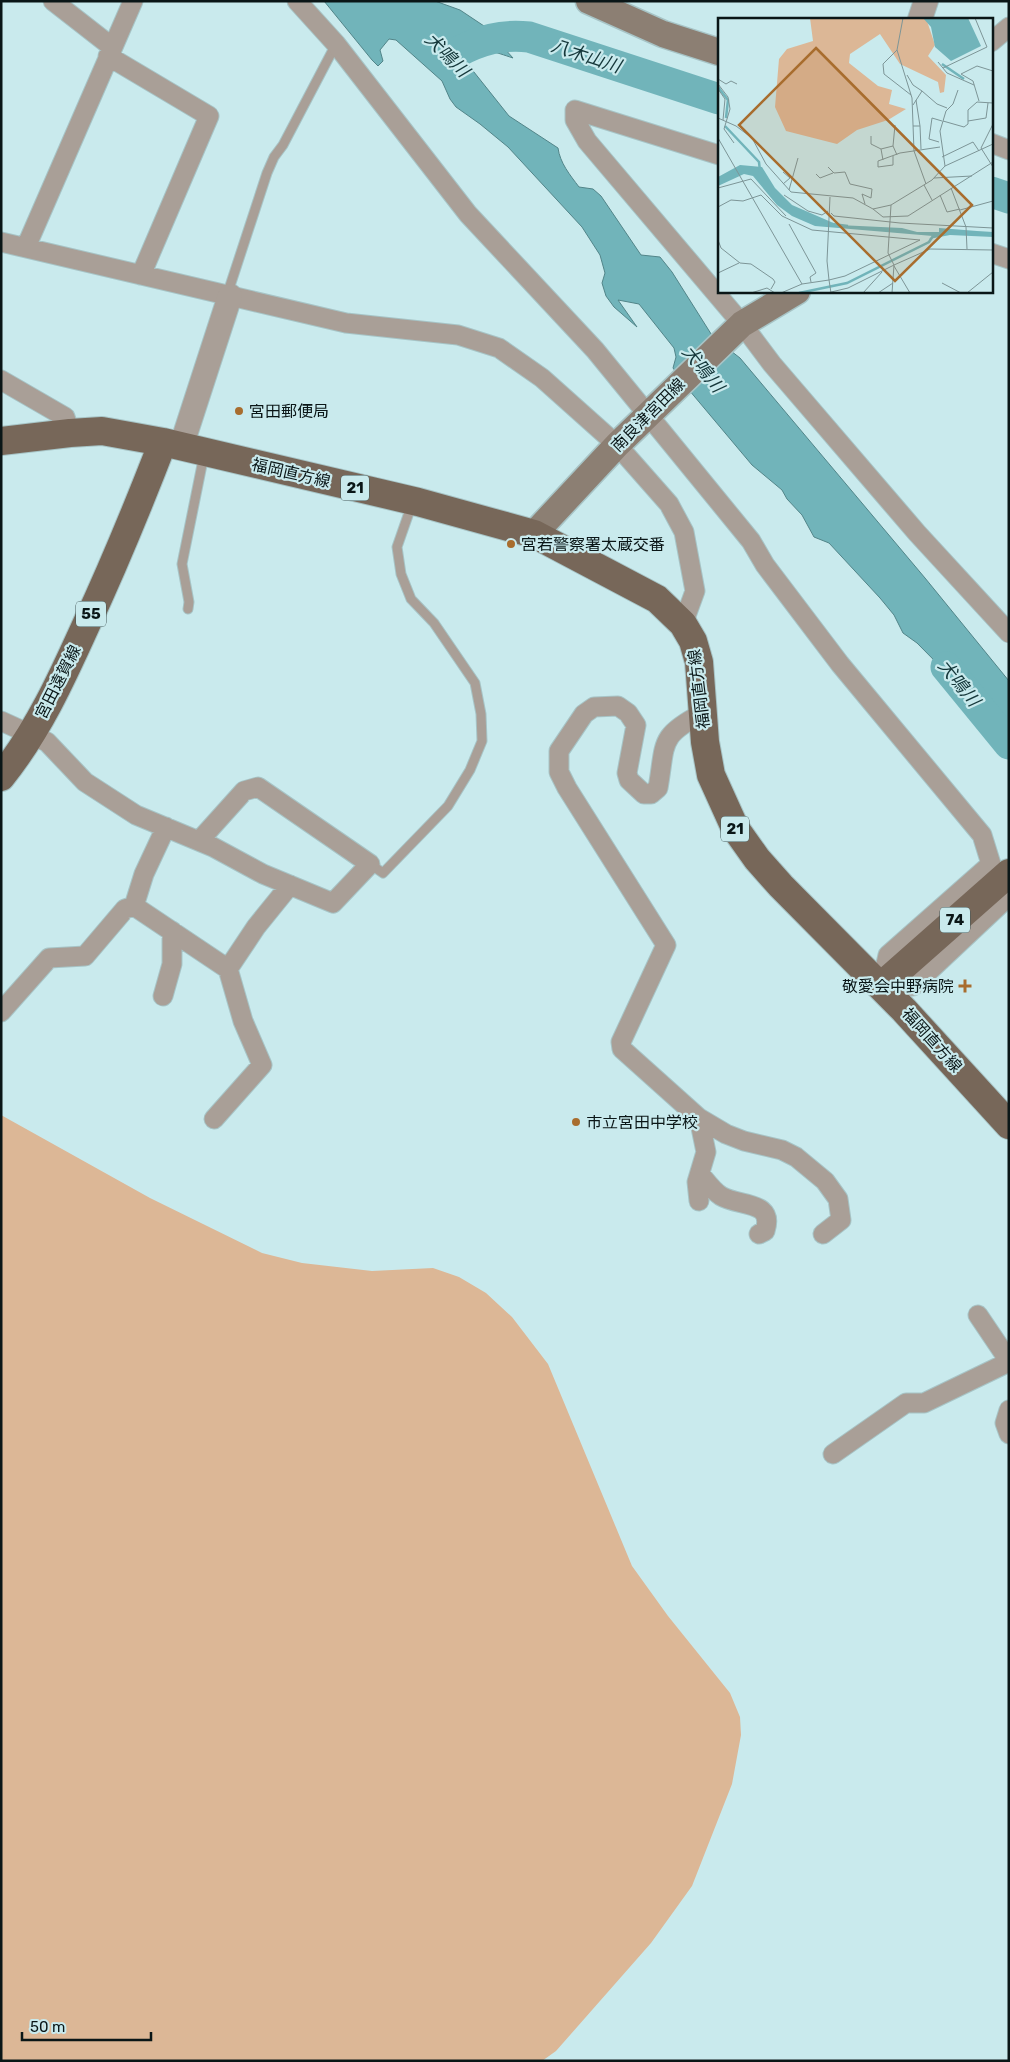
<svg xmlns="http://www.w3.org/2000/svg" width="1010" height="2062" font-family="Rubik,'Noto Sans JP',sans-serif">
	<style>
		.green { fill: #dcb796 }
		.water { fill: #71b4ba; stroke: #528589 }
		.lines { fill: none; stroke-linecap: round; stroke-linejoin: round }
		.river { stroke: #71b4ba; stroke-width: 31 }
		.service-casing { stroke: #a7c4c6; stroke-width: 11 }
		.minor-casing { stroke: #a7c4c6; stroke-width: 21 }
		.tertiary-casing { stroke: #a7c4c6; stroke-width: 26 }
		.secondary-casing { stroke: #a7c4c6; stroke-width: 29 }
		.primary-casing { stroke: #a7c4c6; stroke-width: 30 }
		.service { stroke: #a99f97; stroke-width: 9 }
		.minor { stroke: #a99f97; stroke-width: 19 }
		.tertiary { stroke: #a99f97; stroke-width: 24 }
		.secondary { stroke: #8c7f73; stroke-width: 26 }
		.primary { stroke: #776759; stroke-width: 28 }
		.poi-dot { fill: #a86d2e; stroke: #c9eaed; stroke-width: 2 }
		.labels { text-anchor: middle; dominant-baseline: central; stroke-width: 4.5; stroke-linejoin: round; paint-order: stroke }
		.shield { fill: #c9eaed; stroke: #435657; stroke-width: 1 }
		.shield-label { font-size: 15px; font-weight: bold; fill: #0a1617 }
		.poi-label { font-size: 16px; fill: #0a1617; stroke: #c9eaed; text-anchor: start }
		.street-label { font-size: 16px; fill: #0a1617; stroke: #c9eaed }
		.water-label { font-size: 18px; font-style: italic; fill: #15373a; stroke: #c9eaed }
		.inset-river { fill: none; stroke: #71b4ba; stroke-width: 2.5 }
		.inset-road { fill: none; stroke: #7d9597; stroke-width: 1 }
		.view { fill: #a86d2e; fill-opacity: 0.15; stroke: #a86d2e; stroke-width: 2.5 }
		.inset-edge { fill: none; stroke: #0a1617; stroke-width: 2.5 }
	</style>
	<rect width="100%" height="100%" fill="#c9eaed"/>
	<path class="green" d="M1,1115L150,1198L262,1253L302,1263L372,1271L433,1268L459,1277L486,1293L512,1317L548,1364L632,1566L668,1616L730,1693L740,1717L741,1735L732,1784L692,1886L651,1943L556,2051L542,2061H1Z"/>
	<path class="water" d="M324,1H435L460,10L484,26L513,58C497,53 475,43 462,57L509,116L558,148C560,163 570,175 579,187L593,189L601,196L641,255L660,257L672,272L713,337L740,358L925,578L1009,681V736L917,643L903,633L894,615L880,598L829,543L814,537L802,515L787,499L782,490L752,465L689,390L673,368L676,357L674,348L639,304L618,300L637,327L614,307L606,296L602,283L605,273L600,255L582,227L508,147L480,124L456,107L450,99L442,81L396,40L389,39L380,50L383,61L378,66L372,60Z"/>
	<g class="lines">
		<path class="river" d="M456,53C480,40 502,34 529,37L719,99
			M991,192L1009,198
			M946,667L1009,744"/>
		<g class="service-casing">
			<path id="service" d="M230,295V286L267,173L274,157L283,145L336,44
				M188,609L189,602L182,564L204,455
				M370,864L383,873L448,806L470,770L482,741L481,714L475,683L434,623L411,599L401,574L397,547L412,504"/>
		</g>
		<g class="minor-casing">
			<path id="minor" d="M53,1L112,47
				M297,1L336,44L468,214L595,350L751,541L765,565L840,664L982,835L991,864L888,955L881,986H913L1009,896
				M991,42L1009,27
				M108,56L209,116L141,275
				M991,143L1009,150
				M719,155L575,110V120L587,141L742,324L772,364L917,533L1009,633
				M1,242L346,323L458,335L499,348L542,378L617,445L669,504L684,532L695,591L683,624
				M26,247L133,1
				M991,253L1009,259
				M1,380L65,417L70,433
				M1,721L47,742L85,782L136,815L213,847L263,874L333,903L370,864L258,787L244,791L199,841
				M166,827L144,874L134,906L228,969L256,927L290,885
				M163,996L172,964V931
				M1,1012L49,958L85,956L125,909L134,906
				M699,1118L726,1134L744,1141L782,1150L796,1157L825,1181L838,1199L841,1220L823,1234
				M214,1119L262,1065L243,1021L228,969
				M700,1174C706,1181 713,1191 721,1196C739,1207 775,1200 765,1231L759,1234
				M699,1201L697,1182L706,1152L699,1118L622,1049L621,1042L666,945L567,788L559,772V751L584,714L594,707L618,706L628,713L636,725L627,773L629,780L644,794H651L658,788C666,743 658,736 703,713
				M978,1315L1009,1361
				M1009,1410L1005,1423L1009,1434
				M833,1454L906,1403H924L1009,1362"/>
		</g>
		<g class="tertiary-casing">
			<path id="tertiary" d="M920,19L926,1
				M181,447L230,296"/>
		</g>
		<g class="secondary-casing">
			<path id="secondary" d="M589,1L663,34L719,52
				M534,534L617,445L742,324L797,291"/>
		</g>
		<g class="primary-casing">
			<path id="primary" d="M1,441L70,433L102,431L163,442L418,502L534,534L657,599L683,624L693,641L699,662L705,742L711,775L735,828L757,859L781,886L904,1010L1009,1125
				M1,777C38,731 62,678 86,625C114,565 139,504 163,442
				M881,986L1009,873"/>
		</g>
		<use href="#service" class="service"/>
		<use href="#minor" class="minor"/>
		<use href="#tertiary" class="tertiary"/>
		<use href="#secondary" class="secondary"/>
		<use href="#primary" class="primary"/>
	</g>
	<g class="poi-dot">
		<circle cx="239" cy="411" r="5"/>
		<circle cx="511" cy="544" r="5"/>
		<path d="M962.5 978.5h5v5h5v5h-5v5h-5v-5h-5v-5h5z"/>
		<circle cx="576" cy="1122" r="5"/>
	</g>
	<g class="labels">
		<g class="shield">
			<rect x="341" y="475.5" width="28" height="25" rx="4"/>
			<rect x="76" y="601.5" width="30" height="25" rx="4"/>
			<rect x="721" y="816.5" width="28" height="25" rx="4"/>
			<rect x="940" y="907.5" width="30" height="25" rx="4"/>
		</g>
		<g class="shield-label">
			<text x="355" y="488">21</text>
			<text x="91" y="614">55</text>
			<text x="735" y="829">21</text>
			<text x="955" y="920">74</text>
		</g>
		<g class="poi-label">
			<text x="249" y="411">宮田郵便局</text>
			<text x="521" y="544">宮若警察署太蔵交番</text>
			<text x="954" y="986" text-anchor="end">敬愛会中野病院</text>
			<text x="586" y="1122">市立宮田中学校</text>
		</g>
		<g class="street-label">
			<text transform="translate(648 415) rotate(-45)">南良津宮田線</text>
			<text transform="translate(291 473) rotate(13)">福岡直方線</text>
			<text transform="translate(58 682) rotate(-63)">宮田遠賀線</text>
			<text transform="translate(699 689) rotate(-97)">福岡直方線</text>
			<text transform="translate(932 1040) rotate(48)">福岡直方線</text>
		</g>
		<g class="water-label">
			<text transform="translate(447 55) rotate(45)">犬鳴川</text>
			<text transform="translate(586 56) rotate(18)">八木山川</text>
			<text transform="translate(703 369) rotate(51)">犬鳴川</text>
			<text transform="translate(959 683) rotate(51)">犬鳴川</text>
		</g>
	</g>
	<g transform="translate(718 18)">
		<rect width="275" height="275" fill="#c9eaed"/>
		<path d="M92,0H208L217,27L210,38L228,57L226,74L222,75L220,64L182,46L162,16L132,36L131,45L160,68L174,72L171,86L188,91L170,102L139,112L119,126L68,113L57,89L61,41L69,31L95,23Z" fill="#dcb796"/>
		<path d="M250,0L263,28L233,43L217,29L213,9L205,0ZM22,147L44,149L57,170L74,187L120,207L184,210L199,214H221V210L259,213L275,214V219L232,217L211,221L215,218L97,208L74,198L59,187L35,158L26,156L0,168V159Z" fill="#71b4ba"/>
		<path class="inset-river" d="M224,46L246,61M0,69L10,82L8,100M7,108L41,144L42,153M114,206L130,208M81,275L129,265L211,224L215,218"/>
		<path class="inset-road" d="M185,0L179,32L194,80L196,133L208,166M179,32L165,46L166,56L193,77M220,44L229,55L256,67M225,50L269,29L257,0M189,57L195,67L204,73M0,61L8,66L13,63L19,66M0,66L10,79L12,91L6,111L16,125M0,71L7,81L5,102M198,82L202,108M261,83L255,63L243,56L259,48L275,53M195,87L204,73L219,86L229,90M0,100L18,108L34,120L48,146L73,174L135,180L155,191L173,187L214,162L227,148L275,126M225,103L246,109L250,106V92L259,84L275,85M250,103L268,100L270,85M275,106L263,130L275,149M195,108H202L203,131M153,118V126L163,131M0,120L84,266M221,124L211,121L214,100L224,103M175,128L177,107M175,138V147L160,149V143L182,135L222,129M224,139L255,124L261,133M165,142L163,131L175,128L179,137M227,148L222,113L228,93L235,86L240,72M110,149L116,155L127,154L132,166L154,171L153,180L144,176L147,186M65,154L72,160L65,166M98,156L102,160L115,155M216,160L254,158M206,167L214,182M0,170L33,161L68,198M233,170L248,209L249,231M71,172L80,140M66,177L90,193L104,197L110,193M222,177L229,194L242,191M173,187L170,235L176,247L212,231L275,232M0,189L13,182L25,183L43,177L64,198L94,212L202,222L127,258L111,262L113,275M155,191L165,199L190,198L275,144M242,192L275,183M113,195L116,198L182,205L275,210M71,206L98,255L92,259L93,264M0,222L3,230L22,245L33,246L55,261L57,264L53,271M176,248L192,275M0,255L21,245M224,265L243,275M33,275L49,270L57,275M63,275L84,266L111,262L109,243L112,179M109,275L130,270L176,247M145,275L164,254M160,275L175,265M174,275L176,247M249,275L275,254"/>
		<path class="view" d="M98,30L254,187L177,263L21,107Z"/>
		<rect width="275" height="275" class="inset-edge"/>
	</g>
	<rect width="1010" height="2062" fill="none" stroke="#0a1617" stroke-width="5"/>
	<path d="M22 2032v8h129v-8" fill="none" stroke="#0a1617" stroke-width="2.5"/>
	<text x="30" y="2032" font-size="15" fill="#0a1617" stroke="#c9eaed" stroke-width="4" paint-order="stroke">50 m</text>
</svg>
